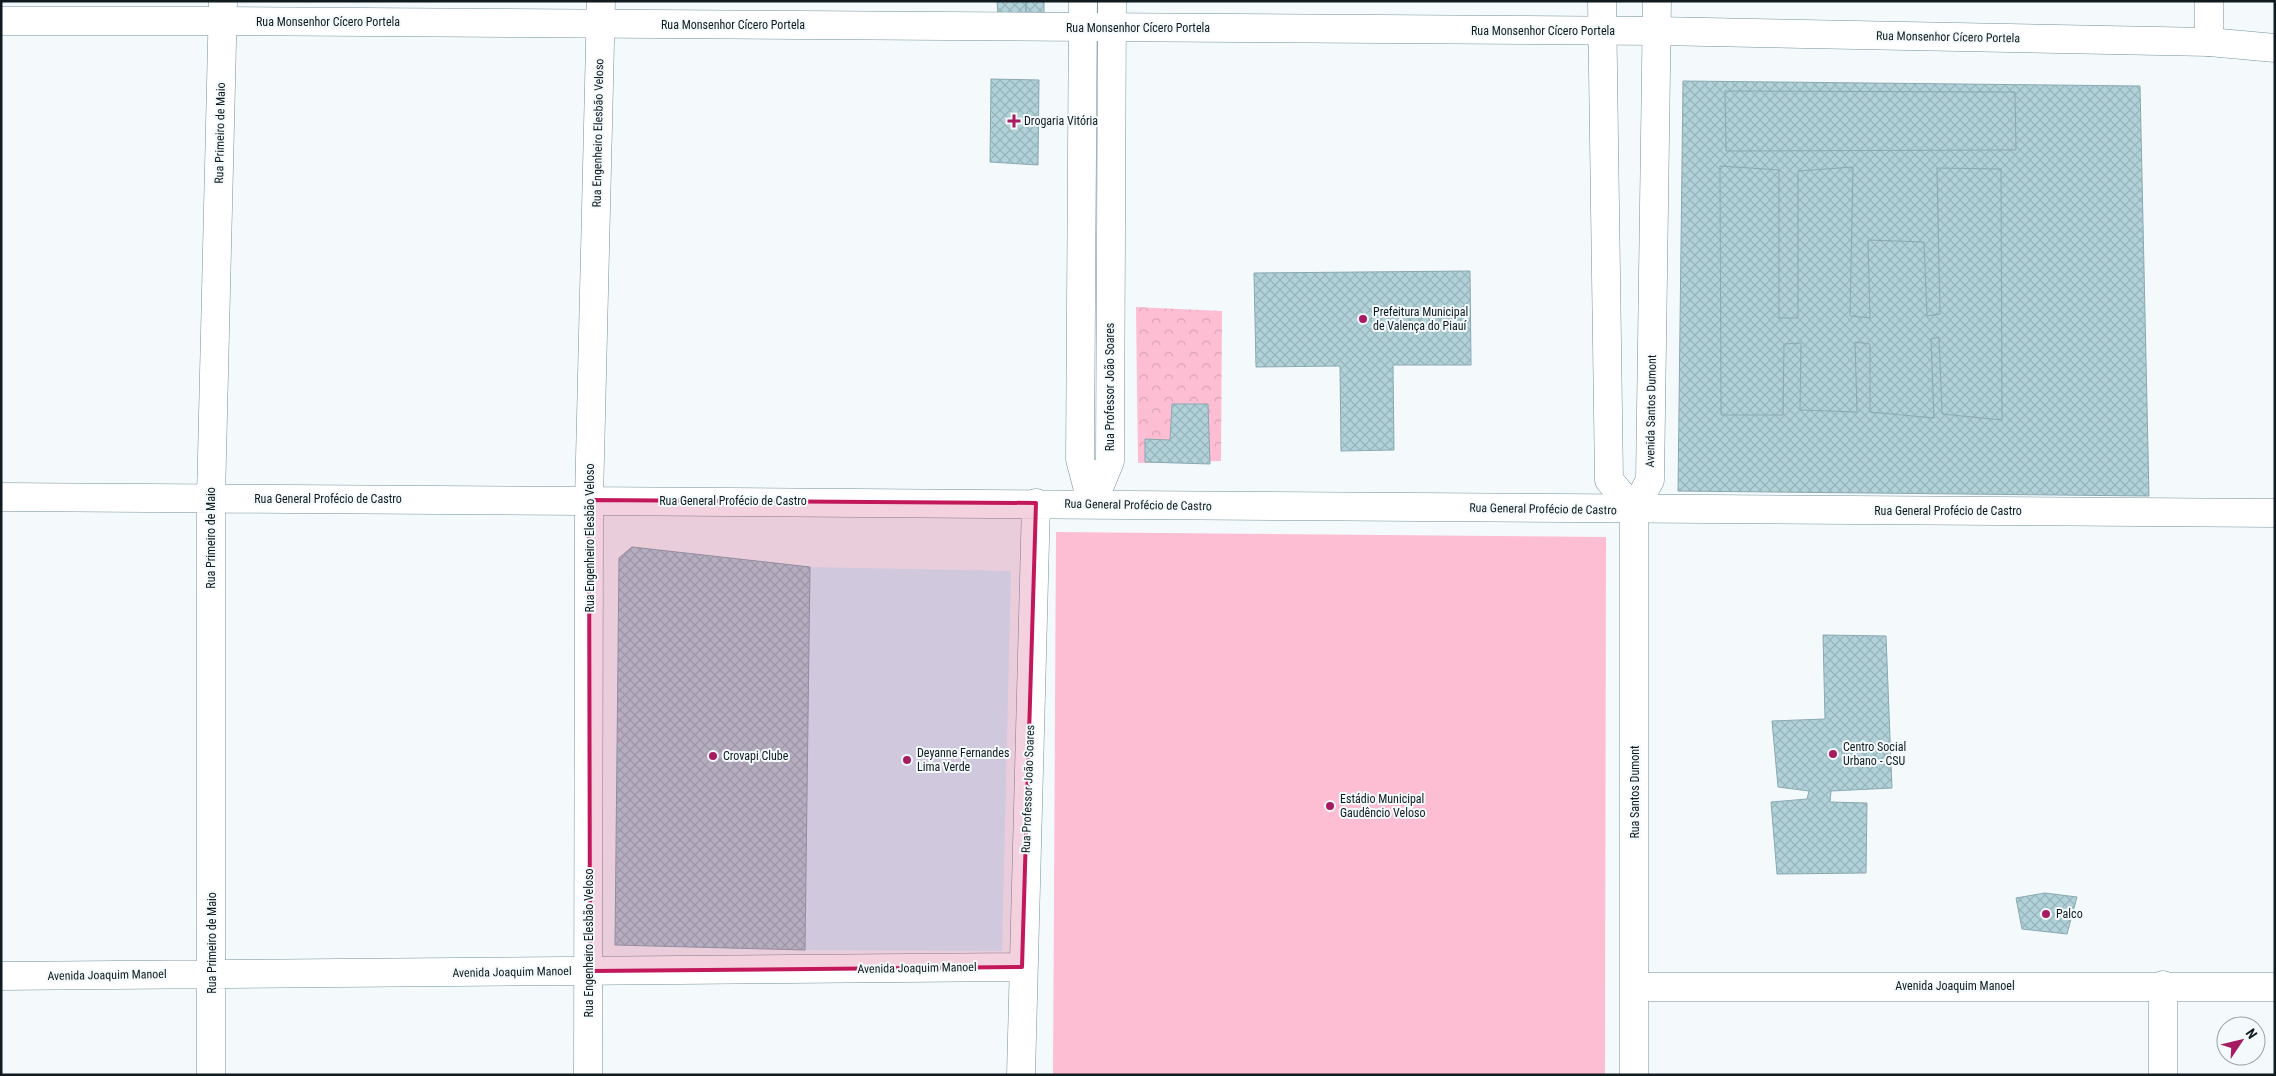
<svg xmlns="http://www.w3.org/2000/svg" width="2276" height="1076" font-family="'Roboto Condensed',sans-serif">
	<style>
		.built { fill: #d4f5fe }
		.grass { fill: #fdbed4 }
		.park { fill: url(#park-crowns) }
		.building { fill: url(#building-cross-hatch); stroke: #89a8b1 }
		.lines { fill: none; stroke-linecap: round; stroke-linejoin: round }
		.street-casing { stroke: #74929a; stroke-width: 29 }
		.secondary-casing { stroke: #74929a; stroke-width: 29 }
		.primary-casing { stroke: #74929a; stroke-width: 29 }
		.street { stroke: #fff; stroke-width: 28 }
		.secondary { stroke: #fff; stroke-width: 28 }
		.primary { stroke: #fff; stroke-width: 28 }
		.marked { fill: #c2185b; fill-opacity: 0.2; stroke: #c2185b; stroke-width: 4; stroke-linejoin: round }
		.poi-dot { fill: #a61b62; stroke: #f4fafc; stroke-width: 2 }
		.labels { text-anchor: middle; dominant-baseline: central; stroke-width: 4; stroke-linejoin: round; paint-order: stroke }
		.street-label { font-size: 12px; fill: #0f1b1f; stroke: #f4fafc }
		.poi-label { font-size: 12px; fill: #0f1b1f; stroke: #f4fafc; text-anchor: start }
	</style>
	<defs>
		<pattern id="park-crowns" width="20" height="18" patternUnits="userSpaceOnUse" patternTransform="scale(1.25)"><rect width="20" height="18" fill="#fdbed4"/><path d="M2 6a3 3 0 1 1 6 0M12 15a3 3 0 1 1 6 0" fill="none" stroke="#d8a3b6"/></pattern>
		<pattern id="building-cross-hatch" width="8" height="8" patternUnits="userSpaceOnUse" patternTransform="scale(1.25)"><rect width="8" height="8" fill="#b2d2da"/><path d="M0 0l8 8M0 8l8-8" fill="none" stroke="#98b4bb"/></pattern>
	</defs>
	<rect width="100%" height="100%" fill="#f4fafc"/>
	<path class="built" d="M810,567L1011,571L1002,951L805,950Z"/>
	<path class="grass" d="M1056,532L1606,537L1605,1075H1053Z"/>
	<path class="park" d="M1136,307L1222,311L1221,461L1138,463Z"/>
	<path class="building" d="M997,1H1026V18L998,16Z
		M1026,1H1044V19L1026,18Z
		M991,79L1039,80L1038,165L990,162Z
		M1683,81L2140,86L2149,496L1678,491Z
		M1725,91L2015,92L2016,150L1726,151Z
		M1720,166L1779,170V318H1798V171L1853,167L1850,316L1870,318L1868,240L1924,242L1927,316L1940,314L1937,168L2001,169L2002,420L1942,414L1939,337L1931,339L1934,418L1870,412V344L1855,342L1857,412L1800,410L1801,343L1784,344L1783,415H1721Z
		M1470,271L1471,365H1393L1394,450L1341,451L1340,366L1256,367L1254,273Z
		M1172,404H1208L1210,464L1145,462V439L1170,440Z
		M632,547L810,567L805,950L615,945L619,558Z
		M1823,635L1886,636L1892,788L1831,791L1830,802L1867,803L1866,873L1777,874L1771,802L1807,799L1809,791L1778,787L1772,721L1825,719Z
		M2045,893L2077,897L2067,934L2022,929L2016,898Z"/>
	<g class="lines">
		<g class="street-casing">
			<path id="street" d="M1083,1L1080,459L1092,505
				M2209,1V42
				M1,497L2275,513
				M1092,505L1110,461L1112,1
				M1,976L1022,967
				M2163,985V1075
				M1635,987H2275
				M211,1075V498L223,1
				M588,1075L589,500L601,1
				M1021,1075L1036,503"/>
		</g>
		<g class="secondary-casing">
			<path id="secondary" d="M1602,1L1609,480L1634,510
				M1634,1075V510L1650,480L1657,1"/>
		</g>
		<g class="primary-casing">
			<path id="primary" d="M1,21H223L1657,31L2209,42L2275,48"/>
		</g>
		<use href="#street" class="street"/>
		<use href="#secondary" class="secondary"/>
		<use href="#primary" class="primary"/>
	</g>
	<path class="marked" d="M589,500L1036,503L1022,967L590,971Z"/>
	<g class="poi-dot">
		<path d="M1011.5 113.5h5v5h5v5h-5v5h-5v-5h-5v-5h5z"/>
		<circle cx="1363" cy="319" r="5"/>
		<circle cx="1833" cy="754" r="5"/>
		<circle cx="713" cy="756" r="5"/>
		<circle cx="907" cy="760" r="5"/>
		<circle cx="1330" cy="806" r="5"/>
		<circle cx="2046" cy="914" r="5"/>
	</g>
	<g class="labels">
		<g class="street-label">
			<text x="328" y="22">Rua Monsenhor Cícero Portela</text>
			<text x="733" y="25">Rua Monsenhor Cícero Portela</text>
			<text x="1138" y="28">Rua Monsenhor Cícero Portela</text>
			<text x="1543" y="31">Rua Monsenhor Cícero Portela</text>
			<text transform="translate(1948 37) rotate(1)">Rua Monsenhor Cícero Portela</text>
			<text transform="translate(220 133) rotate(-89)">Rua Primeiro de Maio</text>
			<text transform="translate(598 133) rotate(-89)">Rua Engenheiro Elesbão Veloso</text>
			<text transform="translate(1110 387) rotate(-90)">Rua Professor João Soares</text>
			<text transform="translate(1651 411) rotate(-89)">Avenida Santos Dumont</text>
			<text x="328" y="499">Rua General Profécio de Castro</text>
			<text x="733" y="501">Rua General Profécio de Castro</text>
			<text transform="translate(1138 505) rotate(1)">Rua General Profécio de Castro</text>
			<text transform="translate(1543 509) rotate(1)">Rua General Profécio de Castro</text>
			<text x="1948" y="511">Rua General Profécio de Castro</text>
			<text transform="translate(211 538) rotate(-90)">Rua Primeiro de Maio</text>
			<text transform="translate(590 538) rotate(-90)">Rua Engenheiro Elesbão Veloso</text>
			<text transform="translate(1028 789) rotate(-88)">Rua Professor João Soares</text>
			<text transform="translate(1635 792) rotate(-90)">Rua Santos Dumont</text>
			<text transform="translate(212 943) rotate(-90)">Rua Primeiro de Maio</text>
			<text transform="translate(589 943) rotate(-90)">Rua Engenheiro Elesbão Veloso</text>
			<text transform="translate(917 968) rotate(-1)">Avenida Joaquim Manoel</text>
			<text transform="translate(512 972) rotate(-1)">Avenida Joaquim Manoel</text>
			<text transform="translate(107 975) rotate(-1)">Avenida Joaquim Manoel</text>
			<text x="1955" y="986">Avenida Joaquim Manoel</text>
		</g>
		<g class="poi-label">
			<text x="1024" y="121">Drogaria Vitória</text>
			<text x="1373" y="312">Prefeitura Municipal<tspan x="1373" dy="14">de Valença do Piauí</tspan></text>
			<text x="1843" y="747">Centro Social<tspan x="1843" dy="14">Urbano - CSU</tspan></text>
			<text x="917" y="753">Deyanne Fernandes<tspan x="917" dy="14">Lima Verde</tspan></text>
			<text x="723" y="756">Crovapi Clube</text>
			<text x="1340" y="799">Estádio Municipal<tspan x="1340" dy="14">Gaudêncio Veloso</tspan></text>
			<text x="2056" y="914">Palco</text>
		</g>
	</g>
	<rect width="2276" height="1076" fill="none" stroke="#0f1b1f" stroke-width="5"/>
	<g transform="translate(2241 1041) rotate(55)"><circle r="24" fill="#f4fafc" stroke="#98a1a4"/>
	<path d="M0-4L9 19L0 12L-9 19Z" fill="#a61b62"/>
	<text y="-8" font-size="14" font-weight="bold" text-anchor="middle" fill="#0f1b1f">N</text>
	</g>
</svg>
